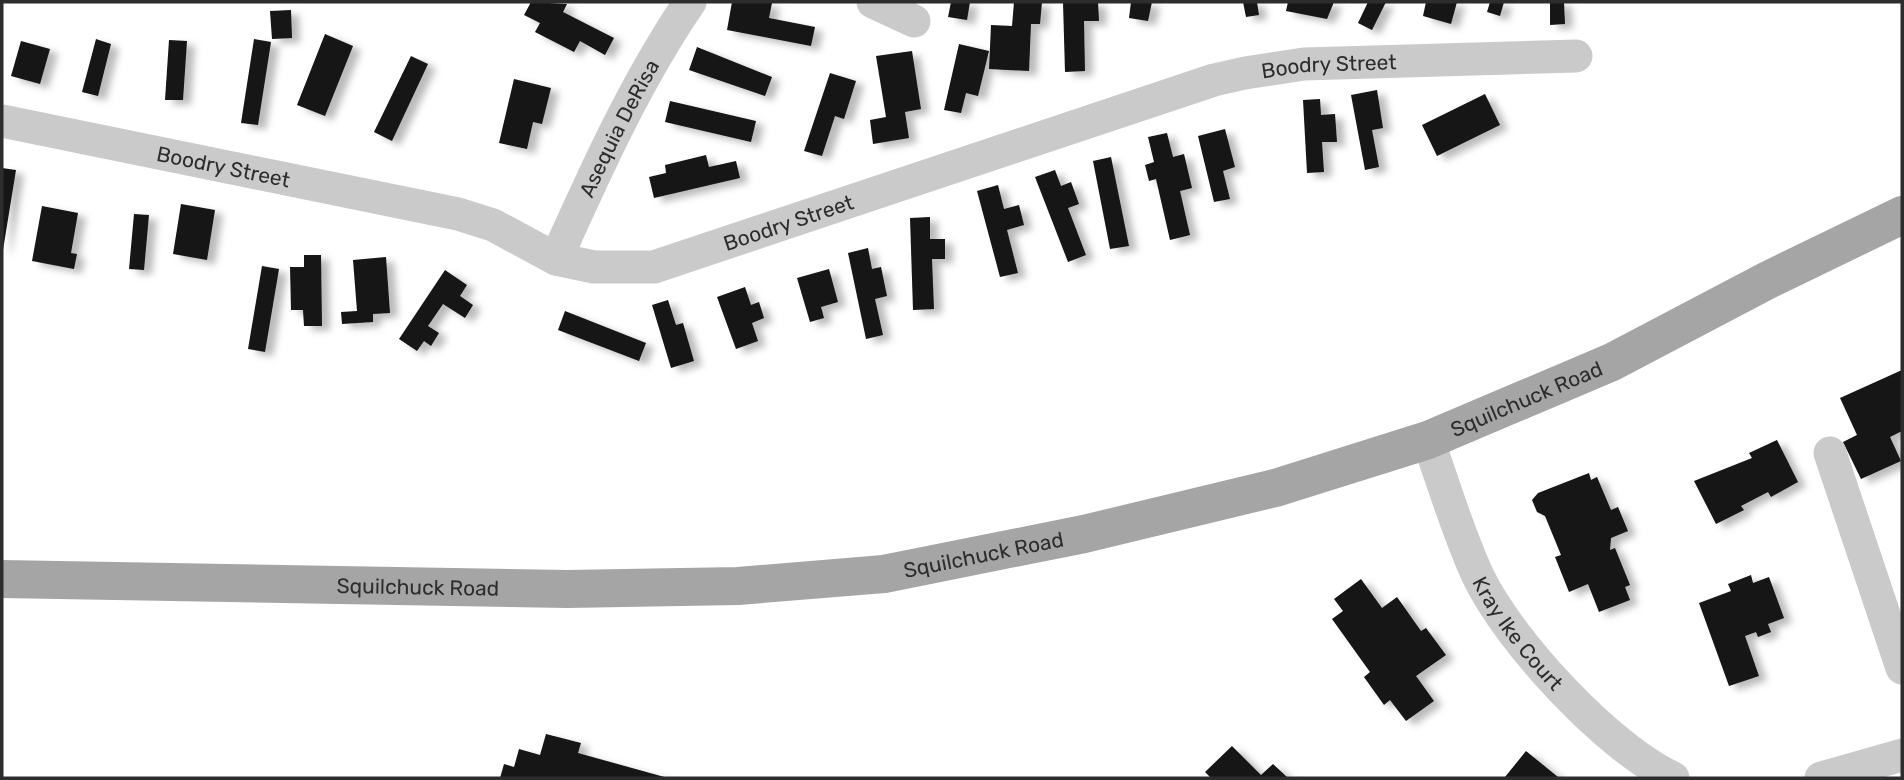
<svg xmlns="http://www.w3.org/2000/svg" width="1904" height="780" font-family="Rubik,sans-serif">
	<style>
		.building { fill: #141414; filter: url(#shadow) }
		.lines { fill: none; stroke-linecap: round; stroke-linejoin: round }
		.minor { stroke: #cacaca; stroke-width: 33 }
		.major { stroke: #a5a5a5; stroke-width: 38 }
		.labels { text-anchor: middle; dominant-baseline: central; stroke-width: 7; stroke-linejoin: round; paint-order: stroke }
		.street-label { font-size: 21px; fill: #2d2d2d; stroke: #fff }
	</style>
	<defs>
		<filter id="shadow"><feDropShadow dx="8" dy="4.5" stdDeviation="3.5" flood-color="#0004"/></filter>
	</defs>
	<rect width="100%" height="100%" fill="#fff"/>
	<path class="building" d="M531,2L567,4L563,12L614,38L605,55L580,41L574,52L535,32L540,23L524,15Z
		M732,2L772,3L769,18L815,27L811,46L727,30Z
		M951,2H970L967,20L948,17Z
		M1014,2H1042L1040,24H1031L1029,71L989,69L991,25L1012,26Z
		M1063,2H1098L1099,21H1084L1085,71L1065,72Z
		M1131,2H1152L1148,21L1129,18Z
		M1243,2H1257L1259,15L1246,17Z
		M1288,2H1334L1327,19L1286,11Z
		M1368,2H1386L1372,30L1358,23Z
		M1426,2H1457L1451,24L1423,16Z
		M1490,2H1504L1500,16L1487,12Z
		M1550,2H1564L1565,24L1550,25Z
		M291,10L292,38L272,39L270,11Z
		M325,34L353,46L325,116L297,105Z
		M96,39L111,44L98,96L82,92Z
		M254,39L271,42L258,125L241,123Z
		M169,40L187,41L183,100H165Z
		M21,41L50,49L40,84L11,76Z
		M959,44L989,51L978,96L966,93L961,113L944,110Z
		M697,47L772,77L765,96L689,70Z
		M912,51L921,109L905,112L909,138L873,144L870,120L886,117L876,56Z
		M411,56L428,64L392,141L374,132Z
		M830,73L856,81L844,119L835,116L822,156L804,151Z
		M514,79L551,88L542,124L533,122L527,149L499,143Z
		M1377,90L1383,128L1372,130L1379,167L1365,170L1351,95Z
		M1485,94L1500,125L1437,156L1422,125Z
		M1320,99L1321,115L1335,114L1337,142H1322L1324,172L1307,173L1303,100Z
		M670,101L756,121L751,142L665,122Z
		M1225,129L1235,167L1223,171L1230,199L1214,202L1198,136Z
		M1167,133L1173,157L1184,154L1192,188L1180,191L1190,235L1170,240L1156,179L1149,181L1145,165L1154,162L1148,137Z
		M706,155L709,167L736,161L740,178L654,198L649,177L666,173L665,165Z
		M1111,157L1129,246L1110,249L1093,161Z
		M2,168L16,170L3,250L2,249Z
		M1055,170L1061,186L1071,182L1079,204L1068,208L1086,255L1068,262L1035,177Z
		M998,185L1004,209L1019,205L1024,225L1007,230L1018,273L1000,277L977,191Z
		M181,204L215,210L207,260L173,254Z
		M42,206L78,213L71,253L77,254L74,269L32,261Z
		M134,214L149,215L144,270L129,269Z
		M930,217V239H945V259H932L934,309L913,310L910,218Z
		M868,248L872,269L881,267L887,296L875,299L883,335L866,339L848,253Z
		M304,255H321L322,326H304L303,310H291L290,267H304Z
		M386,257L390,313L373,314V322L342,324L341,312L357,311L353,260Z
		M262,266L279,269L265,352L248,349Z
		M829,269L838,302L821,307L824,318L810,322L797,278Z
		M445,270L467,285L460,296L473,305L465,318L443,304L428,326L439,333L431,346L424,341L417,351L399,339Z
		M745,287L751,305L759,302L764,318L752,323L758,341L736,349L717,297Z
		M668,300L676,325L683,323L694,361L671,368L652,305Z
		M565,311L646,343L639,361L558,330Z
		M1902,370V431L1890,437L1901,461L1861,479L1843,442L1857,435L1840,398Z
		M1777,440L1798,482L1771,497L1768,492L1741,506L1744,510L1716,524L1694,481L1752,458L1749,453Z
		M1589,473L1591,480L1597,477L1611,510L1618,507L1628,531L1611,538L1610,550L1615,548L1630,585L1625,587L1630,600L1599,612L1588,584L1569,592L1555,557L1561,555L1545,516L1537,512L1532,500L1538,493Z
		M1751,575L1753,583L1769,577L1784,618L1768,624L1771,632L1758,637L1756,632L1745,636L1759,676L1729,686L1699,603L1731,591L1728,584Z
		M1361,579L1382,608L1397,597L1421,631L1426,628L1446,655L1416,676L1434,701L1406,721L1390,700L1384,705L1364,677L1370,672L1332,619L1343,611L1334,599Z
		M546,734L581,743L578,753L668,778H500L504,764L514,767L519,749L540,755Z
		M1232,746L1261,775L1273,764L1288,778H1211L1205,772Z
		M1526,751L1558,777L1557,778L1505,777Z"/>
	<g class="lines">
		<g class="minor">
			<path d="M873,2L914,21"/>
			<path id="s1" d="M2,121L458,214L493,225L556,259L594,267H654L1214,80L1245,73L1304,64L1576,56"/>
			<path id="s2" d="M556,259C595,172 636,81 690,2"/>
			<path id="s3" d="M1428,440C1444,485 1458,533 1478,576C1509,641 1608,748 1673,778"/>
			<path d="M1830,453L1902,668"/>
			<path d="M1821,778L1902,755"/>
		</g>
		<path class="major" id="s4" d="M2,579L567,589L738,586L884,574L1084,534L1275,488L1428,440L1612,362L1768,280L1902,215"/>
	</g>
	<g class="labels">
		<g class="street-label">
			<text stroke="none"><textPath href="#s1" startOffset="1379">Boodry Street</textPath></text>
			<text stroke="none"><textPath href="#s2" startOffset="145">Asequia DeRisa</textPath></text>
			<text stroke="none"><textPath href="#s1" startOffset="226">Boodry Street</textPath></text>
			<text stroke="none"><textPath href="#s1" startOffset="814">Boodry Street</textPath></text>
			<text stroke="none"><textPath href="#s4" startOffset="1550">Squilchuck Road</textPath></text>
			<text stroke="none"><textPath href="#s4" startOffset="984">Squilchuck Road</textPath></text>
			<text stroke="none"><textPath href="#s4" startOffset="416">Squilchuck Road</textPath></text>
			<text stroke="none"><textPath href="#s3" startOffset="215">Kray Ike Court</textPath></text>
		</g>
	</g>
	<rect width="1904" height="780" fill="none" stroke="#2d2d2d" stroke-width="7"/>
</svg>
